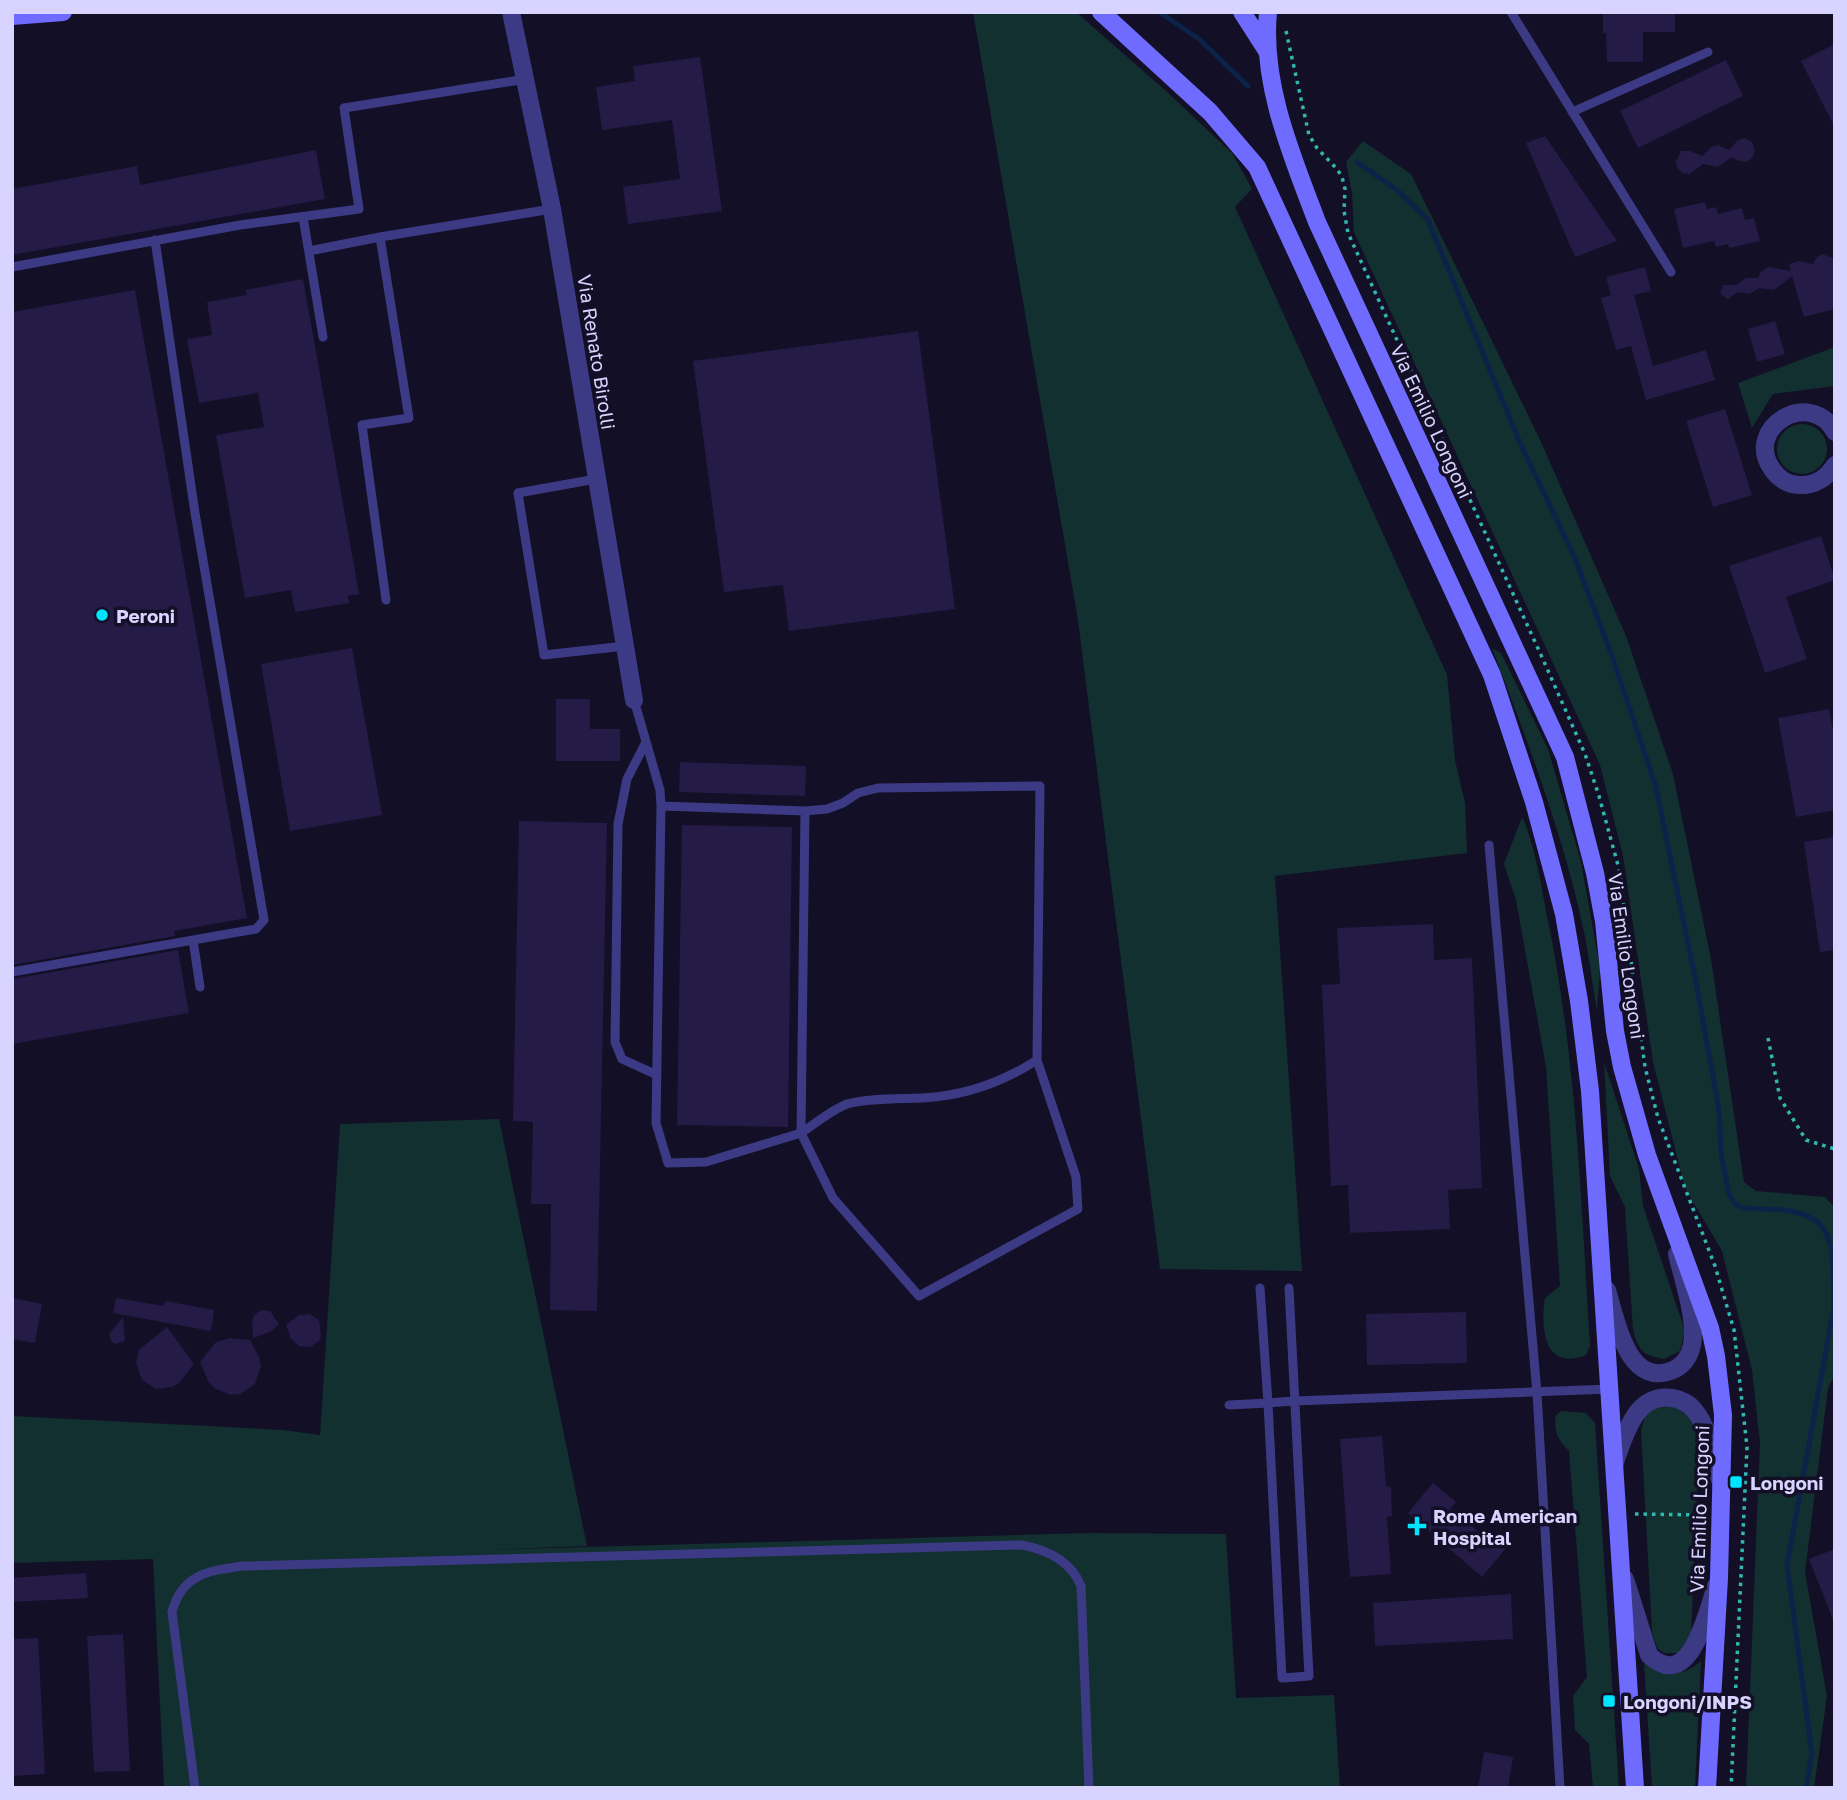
<svg xmlns="http://www.w3.org/2000/svg" width="1847" height="1800" font-family="'Golos Text',sans-serif">
	<style>
		.green { fill: #12302f }
		.lines { fill: none; stroke-linecap: round; stroke-linejoin: round }
		.stream { stroke: #0c2248; stroke-width: 5 }
		.building { fill: #241b47 }
		.path { stroke: #2fb8b0; stroke-width: 3.5; stroke-dasharray: 3.5 5; stroke-linecap: butt }
		.lane { stroke: #3d3a85; stroke-width: 9 }
		.street { stroke: #3d3a85; stroke-width: 18 }
		.secondary { stroke: #6f6bff; stroke-width: 18 }
		.poi-dot { fill: #00e5ff; stroke: #130f26; stroke-width: 2.5 }
		.labels { text-anchor: middle; dominant-baseline: central; stroke-width: 7; stroke-linejoin: round; paint-order: stroke }
		.street-label { font-size: 19px; fill: #d9d4ff; stroke: #130f26 }
		.poi-label { font-size: 19px; font-weight: bold; fill: #d9d4ff; stroke: #130f26; text-anchor: start }
	</style>
	<rect width="100%" height="100%" fill="#130f26"/>
	<path class="green" d="M973,12H1076L1166,91L1232,153L1252,189L1235,207L1447,675L1455,760L1465,803L1467,853L1275,876L1302,1271L1160,1269L1078,620Z
		M1363,141L1411,174L1541,442L1626,636L1673,774L1711,959L1744,1182L1756,1191L1825,1197L1835,1208V1374L1828,1388L1805,1572L1827,1696L1814,1788H1746L1760,1443L1752,1370L1722,1251L1685,1188L1653,1062L1623,856L1600,765L1354,232L1352,193L1346,162Z
		M1835,347V386L1773,394L1752,428L1738,383Z
		M1777 449a25 25 0 1 1 50 0a25 25 0 1 1-50 0Z
		M1492,648L1501,653L1548,749L1581,862L1600,968L1597,1011C1592,983 1589,954 1583,927C1562,831 1527,740 1492,648Z
		M1522,817C1535,844 1542,890 1548,921C1577,1061 1581,1203 1590,1346L1586,1355C1544,1372 1540,1327 1545,1298L1560,1286L1546,1067L1516,900L1504,864Z
		M1604,1062L1639,1169L1643,1206L1685,1331L1680,1351L1664,1359C1643,1355 1639,1352 1633,1330L1625,1207L1610,1176Z
		M499,1119L587,1546L483,1550L1088,1533L1226,1534L1236,1698L1334,1695L1340,1788H164L153,1559L12,1563V1416L283,1430L320,1435L340,1124Z
		M1655,1405L1686,1406L1700,1432L1691,1636L1686,1647L1677,1653H1664L1657,1648L1652,1632L1641,1430L1647,1411Z
		M1561,1411L1586,1413L1595,1423L1619,1788H1593L1589,1744L1575,1730L1573,1696L1587,1677L1569,1451C1558,1440 1553,1431 1556,1415Z
		M1701,1661L1695,1788H1652L1644,1662C1662,1676 1684,1677 1701,1661Z"/>
	<g class="lines">
		<path class="stream" d="M1159,12L1199,39L1248,86
			M1357,162L1397,190L1428,220L1520,443L1574,556L1612,656L1656,787L1697,988L1719,1110L1721,1153L1729,1194L1735,1204L1744,1208L1786,1210L1803,1214L1818,1222L1826,1233L1832,1249L1834,1306L1787,1565L1812,1754L1806,1788"/>
	</g>
	<path class="building" d="M1603,12H1675V32H1643V62H1607L1606,33H1603Z
		M1835,44V128L1801,61Z
		M700,57L722,211L628,224L623,187L680,179L672,120L602,130L596,87L635,81L633,66Z
		M1726,60L1743,96L1638,148L1620,111Z
		M1545,136L1617,241L1575,257L1526,143Z
		M1745,138L1752,142L1755,150L1753,157L1747,162L1739,161L1732,157L1718,167L1703,164L1690,174L1683,173L1677,168L1676,161L1681,151H1690L1702,156L1711,147L1718,145L1729,150L1738,140Z
		M316,150L325,199L12,255V189L137,166L140,185Z
		M1705,202L1707,209L1716,207L1718,214L1742,208L1745,220L1754,218L1760,241L1729,248L1728,244L1716,247L1714,241L1683,248L1674,209Z
		M1823,254L1835,259V309L1804,317L1792,276L1774,290L1759,288L1749,294L1738,292L1728,299L1720,294L1723,285H1736L1746,278H1758L1761,272L1768,267L1791,271L1789,264L1799,261L1813,264L1817,257Z
		M1645,267L1651,291L1634,295L1653,366L1706,350L1715,380L1646,400L1631,346L1616,350L1601,298L1611,295L1606,277Z
		M303,279L359,594L348,596L349,603L295,612L291,590L245,598L216,435L264,427L258,393L199,403L187,339L212,335L207,302L247,295L245,290Z
		M135,290L247,918L174,931L175,936L12,965V312Z
		M1775,321L1785,354L1757,362L1748,329Z
		M918,331L955,609L789,631L783,585L724,592L693,361Z
		M1725,409L1752,495L1713,507L1686,421Z
		M1821,536L1835,580L1786,597L1807,659L1765,673L1729,566Z
		M352,648L382,815L290,831L261,664Z
		M556,699H590V729H620V761H556Z
		M1829,709L1835,741V810L1796,817L1778,718Z
		M680,762L806,766L805,796L679,792Z
		M519,821L607,823L597,1311L550,1310L551,1204H531L533,1122L513,1121Z
		M682,825L792,827L788,1127L677,1125Z
		M1835,837V950L1820,952L1804,842Z
		M1433,924L1434,960L1472,958L1482,1188L1448,1190L1450,1229L1350,1233L1348,1185L1331,1186L1322,985L1340,984L1337,928Z
		M178,950L189,1013L12,1044V979Z
		M12,1298L42,1304L35,1343L12,1339Z
		M116,1298L164,1306L165,1301L214,1310L211,1331L113,1313Z
		M262,1310L270,1311L279,1324L270,1332L253,1338L252,1321L255,1314Z
		M1466,1312L1467,1363L1367,1365L1366,1314Z
		M309,1314L319,1320L321,1336L319,1341L310,1347L299,1346L291,1339L286,1325L299,1315Z
		M123,1317L125,1341L115,1344L111,1341L109,1334Z
		M167,1327L194,1364L179,1383L172,1387L156,1389L142,1380L136,1363L139,1350Z
		M230,1338L250,1340L259,1357L261,1366L255,1384L240,1394L231,1395L214,1388L208,1381L200,1362L216,1342Z
		M1382,1436L1386,1486L1391,1487L1392,1516L1387,1517L1391,1574L1350,1577L1340,1439Z
		M1433,1483L1456,1502L1451,1508L1481,1534L1485,1528L1507,1547L1482,1577L1408,1513Z
		M1835,1549V1621L1834,1622L1809,1559Z
		M86,1573L88,1598L12,1602V1578Z
		M1511,1594L1513,1639L1375,1646L1373,1603Z
		M123,1634L130,1771L94,1772L87,1636Z
		M38,1638L45,1774L12,1776V1639Z
		M1484,1752L1513,1757L1508,1788H1478Z"/>
	<g class="lines">
		<path class="path" d="M1286,31L1309,135L1317,148L1337,169L1342,177L1345,189L1344,211L1348,233L1541,655L1585,754L1599,796L1619,869L1645,1067L1658,1118L1715,1266L1734,1330L1747,1447L1731,1788
			M1768,1038L1780,1098L1806,1140L1835,1149
			M1635,1514L1704,1515"/>
		<path class="lane" d="M1511,12L1671,272
			M1572,112L1708,52
			M303,217L323,337
			M309,251L380,237
			M12,267L240,225L359,209L344,108L526,79
			M596,479L518,493L544,655L625,646
			M386,600L362,425L409,418L380,237L552,209
			M634,700L660,790L661,806
			M646,742L627,779L618,824L615,1042L622,1059L657,1075
			M661,806L805,811L801,1133L706,1162L668,1163L656,1123Z
			M805,811L827,809L843,803L858,793L878,788L1040,786L1037,1060C1003,1082 963,1096 922,1098C899,1099 868,1098 847,1104C831,1110 815,1124 801,1133L833,1198L919,1296L1078,1209L1076,1177L1037,1060
			M1489,845L1537,1393L1560,1788
			M193,940L200,987
			M12,972L256,929L264,920L195,513L155,240
			M1289,1288L1309,1676L1282,1678L1268,1403L1295,1401L1610,1389
			M1229,1405L1268,1403L1260,1288
			M195,1788L172,1612C182,1574 208,1571 243,1566L1022,1545C1048,1550 1071,1561 1081,1586L1089,1788"/>
		<path class="street" d="M511,12L552,209L634,700
			M1835,432C1810,387 1743,428 1772,469C1778,478 1788,485 1799,485C1814,486 1827,478 1835,465
			M1607,1290C1616,1319 1627,1389 1673,1370C1683,1366 1690,1356 1692,1345C1697,1320 1683,1280 1677,1254
			M1615,1462C1625,1435 1635,1393 1672,1398C1680,1399 1690,1404 1695,1411C1709,1428 1713,1457 1719,1478
			M1625,1579L1649,1655C1690,1694 1707,1612 1716,1586"/>
		<path class="secondary" d="M1101,12L1210,112L1257,167L1492,675L1534,802L1564,914L1579,1001L1590,1091L1635,1788
			M1242,12L1267,51
			M1268,12C1261,84 1292,156 1317,222L1565,757L1595,873L1604,921L1615,1031L1622,1067L1647,1155L1710,1328L1716,1356L1723,1415L1719,1578L1707,1788
			M12,16L63,12"/>
	</g>
	<g class="poi-dot">
		<circle cx="102" cy="615" r="7"/>
		<rect x="1729" y="1475" width="14" height="14" rx="3.5"/>
		<path d="M1413.5 1515.5h7v7h7v7h-7v7h-7v-7h-7v-7h7z"/>
		<rect x="1602" y="1694" width="14" height="14" rx="3.5"/>
	</g>
	<g class="labels">
		<g class="street-label">
			<text transform="translate(597 352) rotate(81)">Via Renato Birolli</text>
			<text transform="translate(1432 421) rotate(65)">Via Emilio Longoni</text>
			<text transform="translate(1627 956) rotate(82)">Via Emilio Longoni</text>
			<text transform="translate(1699 1509) rotate(-88)">Via Emilio Longoni</text>
		</g>
		<g class="poi-label">
			<text x="116" y="615">Peroni</text>
			<text x="1750" y="1482">Longoni</text>
			<text x="1433" y="1515">Rome American<tspan x="1433" dy="22">Hospital</tspan></text>
			<text x="1623" y="1701">Longoni/INPS</text>
		</g>
	</g>
	<rect width="1847" height="1800" fill="none" stroke="#d9d4ff" stroke-width="28"/>
</svg>
